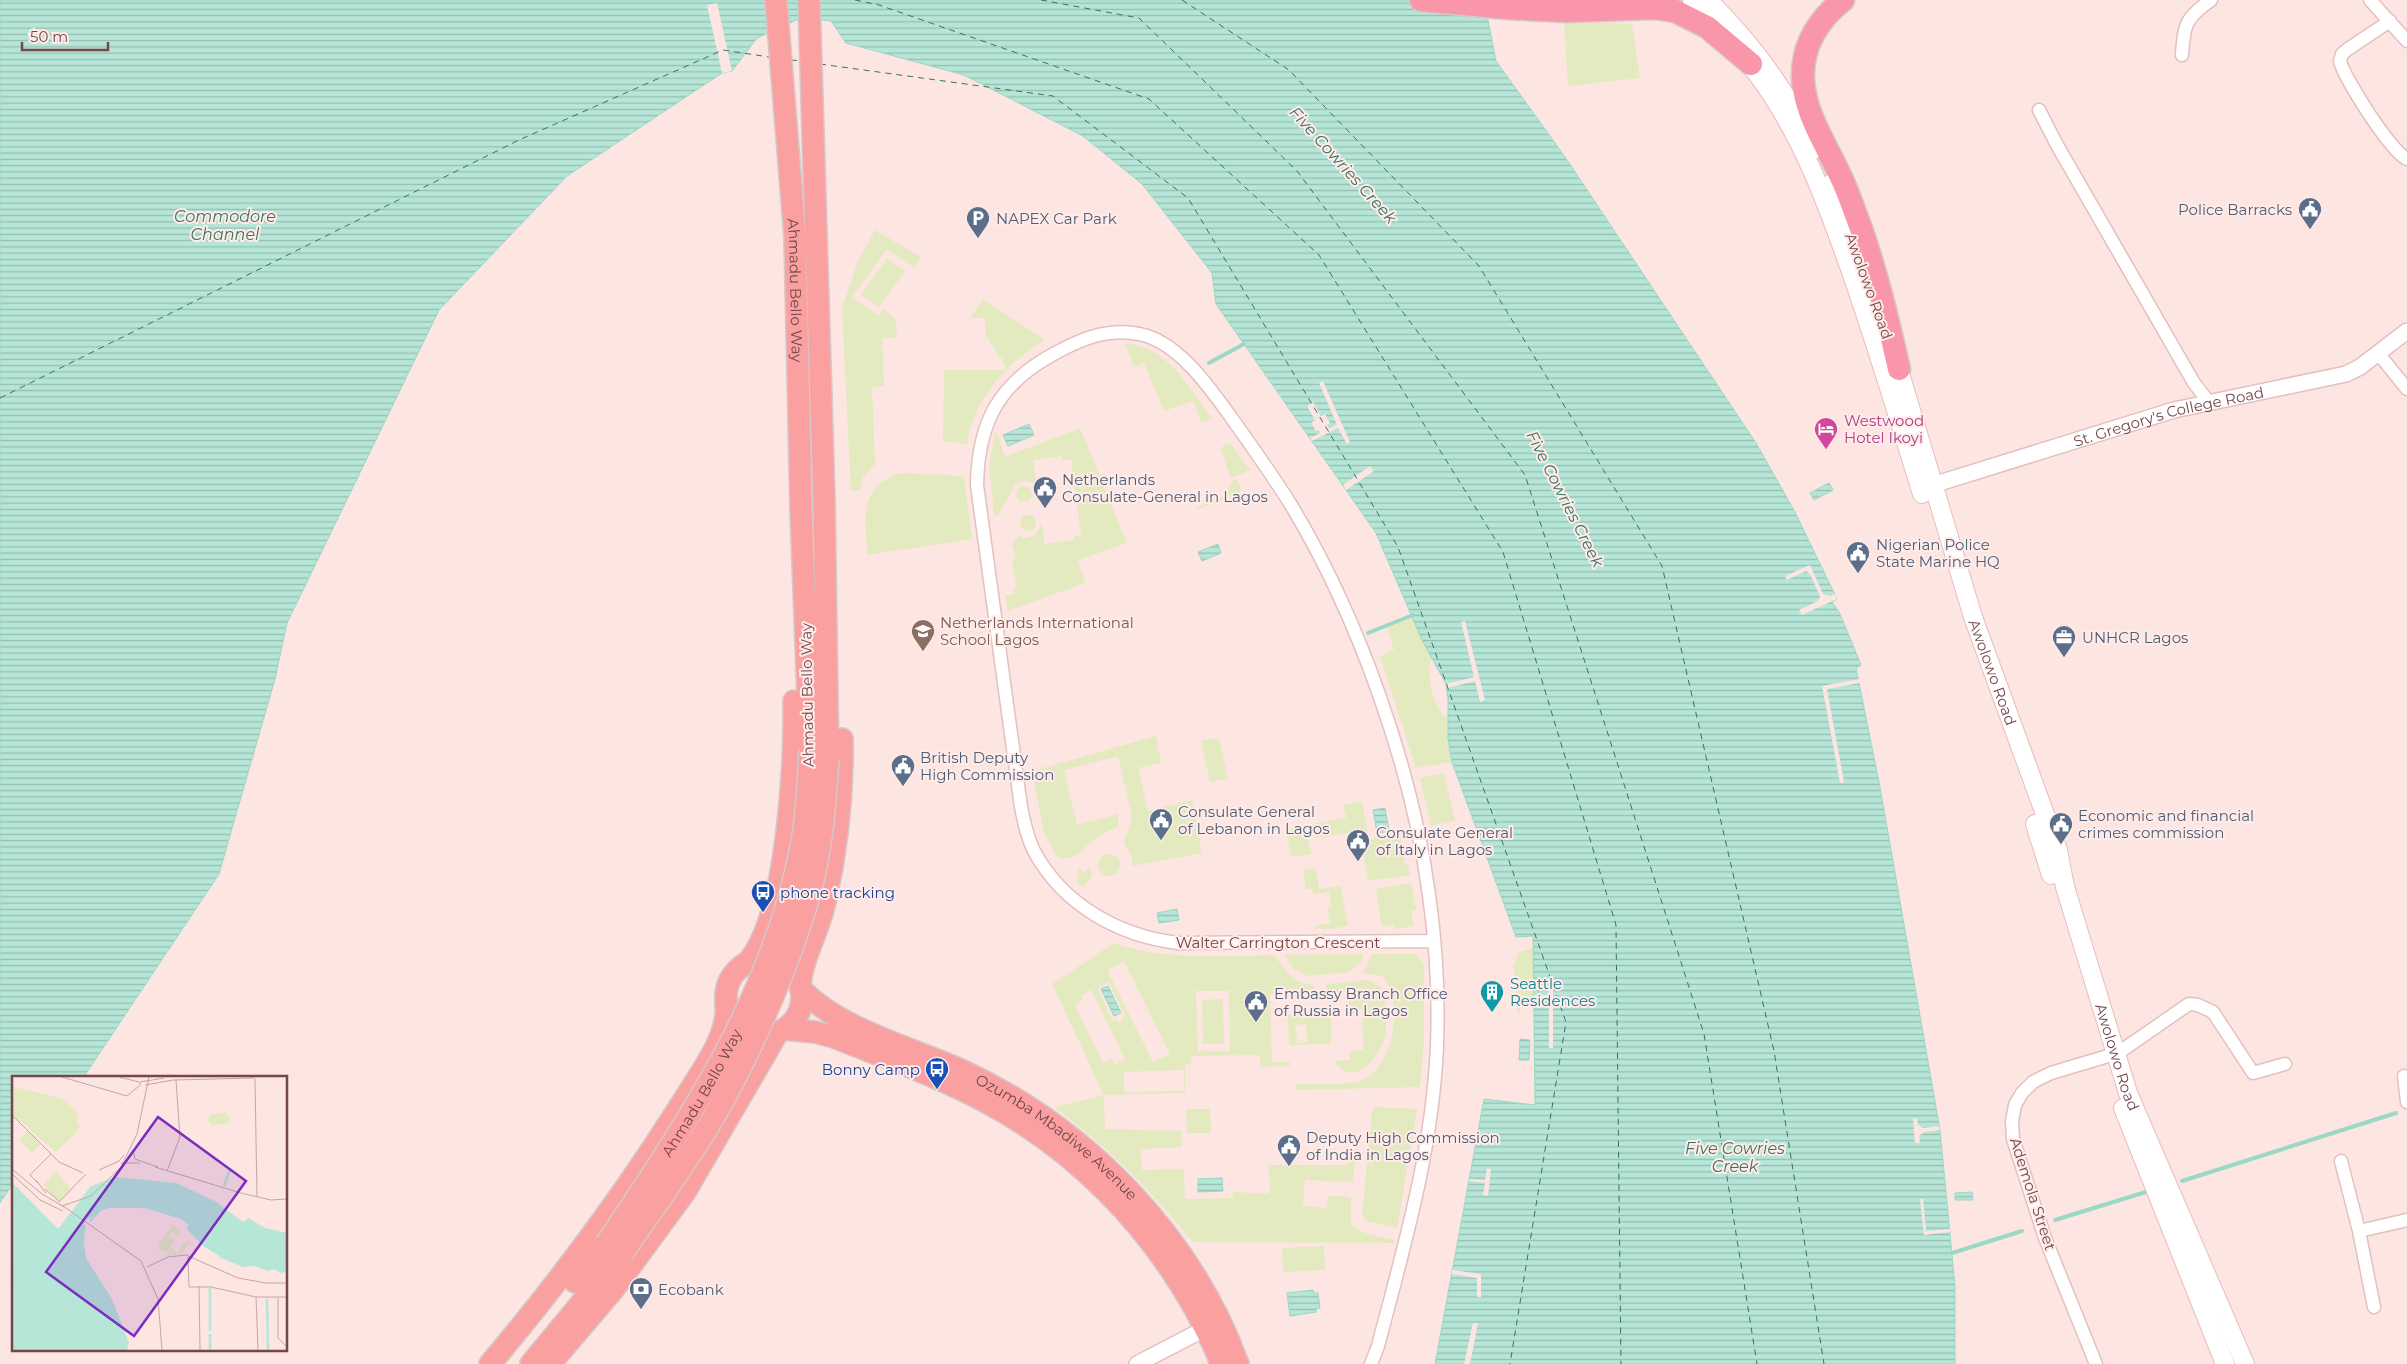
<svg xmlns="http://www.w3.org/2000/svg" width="2407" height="1364" font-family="Montserrat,sans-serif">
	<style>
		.grass { fill: #e4eabf; fill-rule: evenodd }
		.water { fill: url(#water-rules); stroke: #9bd8c6 }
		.pier { fill: #fde5e1 }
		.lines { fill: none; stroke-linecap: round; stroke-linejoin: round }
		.stream { stroke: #9bd8c6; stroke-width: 4 }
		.ferry { stroke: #387462; stroke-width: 1; stroke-dasharray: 6 5; stroke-linecap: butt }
		.minor-casing { stroke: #e3c0c0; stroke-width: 15 }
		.tertiary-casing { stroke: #e3c0c0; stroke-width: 18 }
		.secondary-casing { stroke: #e8bdbc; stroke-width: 20 }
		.trunk-casing { stroke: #d5c8c9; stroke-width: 24 }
		.motorway-casing { stroke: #d5c8c9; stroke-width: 25 }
		.minor { stroke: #fff; stroke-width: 12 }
		.tertiary { stroke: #fff; stroke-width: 15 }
		.secondary { stroke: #fff; stroke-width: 18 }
		.trunk { stroke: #fba0a0; stroke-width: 21 }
		.motorway { stroke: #f996a9; stroke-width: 22 }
		.trunk-bridge-casing { stroke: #d5c8c9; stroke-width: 24; stroke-linecap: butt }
		.trunk-bridge { stroke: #fba0a0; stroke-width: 21 }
		.labels { text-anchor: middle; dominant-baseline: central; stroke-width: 4; stroke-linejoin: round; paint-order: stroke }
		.service-label { font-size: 15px; fill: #4e5e75; stroke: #ffebe8; text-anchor: start }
		.street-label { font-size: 15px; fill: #74474c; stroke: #ffebe8 }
		.hotel-label { font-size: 15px; fill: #b23c85; stroke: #ffebe8; text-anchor: start }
		.education-label { font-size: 15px; fill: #785e54; stroke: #ffebe8; text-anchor: start }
		.transit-label { font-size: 15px; fill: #164399; stroke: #ffebe8; text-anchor: start }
		.culture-label { font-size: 15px; fill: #0d838f; stroke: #ffebe8; text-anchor: start }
		.water-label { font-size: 16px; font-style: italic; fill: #387462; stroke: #ffebe8 }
		.inset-river { fill: none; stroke: #b5e6d7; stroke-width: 2.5 }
		.inset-road { fill: none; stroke: #c6a6a5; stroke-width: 1 }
		.view { fill: #7b2cbf; fill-opacity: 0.15; stroke: #7b2cbf; stroke-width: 2.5 }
		.inset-edge { fill: none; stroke: #74474c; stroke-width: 2.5 }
	</style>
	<defs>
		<pattern id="water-rules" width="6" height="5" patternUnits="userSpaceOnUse" patternTransform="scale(1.25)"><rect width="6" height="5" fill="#b5e6d7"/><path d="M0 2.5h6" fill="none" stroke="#98bcb1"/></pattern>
	</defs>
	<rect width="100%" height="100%" fill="#fde5e1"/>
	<path class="grass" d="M1564,21L1632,24L1640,78L1568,86Z
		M875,230L921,257L914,268L887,249L852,297L879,316L884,309L896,320L897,338H882L884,386L872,387L875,464L863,477L860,490L851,491L842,308L858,261Z
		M887,258L905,271L879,307L861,295Z
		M983,299L1045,340C1007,362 974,399 967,444L943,441L944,370H1005V363H1002V358L998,357V353L995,352V347H992L989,338H986L985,318H970Z
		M1125,343C1168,347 1188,386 1212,418L1201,422L1193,401L1164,411L1144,363L1134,367Z
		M1080,428L1127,543L1078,560L1085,583L1008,611L1005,595L1015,594L1013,587H1017L1012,563L1016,556L1012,545L1019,535L1024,538L1036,535L1041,523L1045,544L1074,540V536L1081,535L1071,460H1063L1062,456L1033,460L1036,483L1023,481L1015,485L998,516H994L989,463L996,430L1005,457Z
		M1230,443L1250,470L1231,478L1220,448Z
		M901,473L964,476L972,539L867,555C866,518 857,487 901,473Z
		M1236,478L1241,489L1239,493L1198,509L1197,507L1226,495L1233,480Z
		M1016 494a8 8 0 1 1 16 0a8 8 0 1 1-16 0Z
		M1020 523a8 8 0 1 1 16 0a8 8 0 1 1-16 0Z
		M1414,617L1418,630L1433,660L1430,661C1428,681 1432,699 1443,716H1448V740L1452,762L1416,768L1380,656L1394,650L1387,628Z
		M1156,736L1161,763L1138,768L1148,811L1192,800L1202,853L1132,866V857L1124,843L1132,817L1118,756L1064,770L1077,825L1118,814V826C1110,831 1101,834 1093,840C1082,850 1072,865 1056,855L1044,833L1032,771Z
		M1219,738L1228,778L1210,782L1201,741Z
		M1444,773L1455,821L1431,826L1420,778Z
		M1362,801L1369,839L1400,833L1405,865H1408L1410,875L1368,881L1360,831L1314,838L1312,824L1346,818L1343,805Z
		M1306,825L1311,854L1291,857L1286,829Z
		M1098 865a11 11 0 1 1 22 0a11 11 0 1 1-22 0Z
		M1079,867L1084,873L1090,867L1092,876L1082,888L1077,880Z
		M1316,868L1319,889L1341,886L1348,926L1324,930L1323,928L1315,929V926L1330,923L1327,907L1331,906L1329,892L1313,895L1312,889H1306L1303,870Z
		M1411,883L1416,910L1411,911L1414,926L1395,929L1394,925L1382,927L1376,889Z
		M1114,943C1165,961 1220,956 1274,955C1285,970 1294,985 1314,985V992L1270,994L1272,1062H1290V1066L1261,1067L1260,1055L1192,1056L1191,1064H1185V1093L1104,1095L1105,1129L1181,1131L1182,1147L1141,1149L1142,1170L1184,1169L1185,1199L1233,1198V1192L1270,1194L1269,1165H1345L1355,1157L1353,1182L1305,1180L1303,1206L1327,1208L1328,1196L1351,1197V1224L1357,1229L1368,1234L1394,1240V1243L1193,1242C1151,1191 1107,1145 1054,1107L1104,1095L1052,984ZM1124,961L1170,1054L1153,1062L1107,970ZM1109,982L1125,1016L1119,1023L1117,1020L1113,1021L1097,988ZM1091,990L1125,1059L1115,1065L1112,1059L1103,1063L1075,1005L1083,1000L1081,995ZM1196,991H1229L1230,1051H1198ZM1184,1070V1091L1124,1092V1072Z
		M1533,948L1534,995L1523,1002L1519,1014L1517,1015V995L1513,966L1519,952Z
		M1363,954L1361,962L1349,972L1308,976L1295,970L1284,955Z
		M1371,954H1415L1424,964V1043L1420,1087L1296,1090V1084C1312,1084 1349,1086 1362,1080C1394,1068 1404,1001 1383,977L1362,972L1368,964Z
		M1368,980L1381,987L1384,993C1385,1007 1388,1026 1384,1040C1378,1061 1350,1089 1334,1061L1350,1060V1051L1363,1050L1362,1009H1349L1348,992H1326V984Z
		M1223,999L1224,1044H1203L1202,1000Z
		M1331,1014V1044L1289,1045L1288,1015ZM1306,1024L1307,1042L1297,1043L1296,1025Z
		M1375,1107L1417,1109L1397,1228L1366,1221L1362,1215L1372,1111Z
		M1186,1109H1210L1211,1133H1187Z
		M1324,1246L1325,1270L1283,1272L1282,1248Z"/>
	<path class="water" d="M0,0H1456L1487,15L1496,61L1565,157L1756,443L1795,512L1837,599L1832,602L1840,614L1861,665L1856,668L1880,787L1940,1130L1955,1286V1364H1435L1484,1099L1535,1105L1533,936L1516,937L1452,762L1448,739V699L1446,684L1422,640L1376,533L1216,304L1212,273L1142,184L1083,136L964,75L846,43L831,21L803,17L757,38L732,71L722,73L567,176L439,310L287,623L275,679L219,874L83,1078H14V1182L0,1203Z
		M1029,424L1034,435L1008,446L1003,435Z
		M1829,483L1833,490L1814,500L1810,493Z
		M1218,544L1221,553L1202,561L1198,552Z
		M1385,808L1389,831L1377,833L1373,810Z
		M1177,909L1179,920L1159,923L1157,913Z
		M1108,986L1121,1013L1114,1016L1101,989Z
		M1520,1039L1530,1040L1529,1060H1519Z
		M1222,1178L1223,1191L1198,1192V1179Z
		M1972,1192L1973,1200H1955V1193Z
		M1313,1290L1314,1293H1318L1320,1308L1316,1309V1312L1290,1316L1287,1293Z"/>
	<path class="pier" d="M717,3L732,71L722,73L707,5Z
		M1323,381L1350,442L1347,444L1338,428L1312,441L1310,438L1320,433L1319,430L1316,431L1311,423L1315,420L1307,406L1313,402L1321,416L1325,414L1330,423L1327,425L1329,428L1337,425L1319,383Z
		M1370,466L1374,471L1346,490L1343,485Z
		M1810,565L1823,594L1830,596L1835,594L1837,599L1802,615L1799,610L1818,601L1820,596L1810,574L1806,571L1787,580L1785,576Z
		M1465,621L1485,700L1480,702L1475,681L1447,688L1446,684L1474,677L1461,622Z
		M1859,679L1860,683L1827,689L1844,782L1840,783L1822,686Z
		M1549,990H1553V1048H1549V998H1534V995H1548Z
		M1917,1118L1918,1125L1923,1128L1939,1126L1940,1130L1924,1132L1919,1136L1920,1143H1915L1913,1119Z
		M1487,1168L1491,1169L1488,1196L1483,1195L1485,1183L1469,1181L1470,1179L1485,1180Z
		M1920,1199H1923L1926,1231L1950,1229V1232L1924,1235Z
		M1452,1270L1481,1274V1297H1477V1278L1452,1274Z
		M1473,1323H1478L1470,1364H1464Z"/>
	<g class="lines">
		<path class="stream" d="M1209,363L1244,344
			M1368,633L1413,615
			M2182,1181L2396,1113
			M2055,1220L2149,1191
			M1952,1253L2022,1231"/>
		<path class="ferry" d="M855,0L879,5L1149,99L1319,255L1503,552L1616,925L1621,1364
			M1041,0L1139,18L1297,171L1525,475L1704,1034L1757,1364
			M1182,0L1289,70L1479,266L1662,566L1774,1051L1824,1364
			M791,60L802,61
			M820,64L1053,96L1188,198L1398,547L1566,1022L1510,1364
			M0,398L519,140L723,50L769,57"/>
		<g class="minor-casing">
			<path id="minor" d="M2370,0L2407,41
				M2390,21L2348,49L2342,54L2340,61C2344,78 2391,152 2407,159
				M2182,55C2184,25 2185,18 2211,0
				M2039,110L2057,145L2194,383L2208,401
				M2378,353L2407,389
				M2404,1076L2407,1102
				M2341,1161L2359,1231L2374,1307
				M2359,1231L2407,1220
				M1371,1364L1378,1346C1404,1247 1433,1148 1437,1045C1439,995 1436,944 1429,895C1412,767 1358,616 1291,505C1273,476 1253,448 1233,420C1213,392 1182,347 1147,336C1111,325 1080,339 1050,356C997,386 978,425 977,485L1021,807C1024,822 1027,837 1034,851C1063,905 1119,936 1178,943L1434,941
				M2096,1364L2045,1238L2013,1139L2012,1121L2015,1105L2022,1093L2033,1082L2051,1073L2118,1053L2189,1004L2198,1005L2213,1012L2253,1073L2285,1064"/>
		</g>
		<g class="tertiary-casing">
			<g id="tertiary">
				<path id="s1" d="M1923,488L2174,410L2346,374L2360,367L2407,331"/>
				<path d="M1137,1364L1214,1324"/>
			</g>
		</g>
		<g class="secondary-casing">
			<g id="secondary">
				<path d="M1692,0L1713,21"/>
				<path d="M1708,0C1755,47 1785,89 1815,149"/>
				<path d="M1743,56C1799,122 1829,208 1857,289C1880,357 1901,426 1922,494"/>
				<path d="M1832,183L1862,264"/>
				<path id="s2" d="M1895,357L1973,617L2058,850L2065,887L2128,1093L2245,1364"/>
				<path d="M2035,824L2051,875"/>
				<path d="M2123,1108L2225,1364"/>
			</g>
		</g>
		<g class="trunk-casing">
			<g id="trunk">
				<path id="s3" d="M776,0L795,237L801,509L810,750"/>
				<path d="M809,0L824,500L828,760"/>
				<circle cx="764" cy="997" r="38"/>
				<path d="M747,963C788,918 795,762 794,701"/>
				<path d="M800,986C802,957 819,931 825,902C837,849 843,793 842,739"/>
				<path id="s4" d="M801,989C840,1030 913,1048 965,1072C1087,1129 1192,1237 1238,1364"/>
				<path d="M784,1029L815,1032L834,1037C885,1058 939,1076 988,1103C1075,1150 1147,1223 1195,1309C1204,1327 1215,1345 1221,1364"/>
				<path d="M575,1282L606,1244"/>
				<path d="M490,1364C560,1281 624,1195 682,1103C698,1076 730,1036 726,1004"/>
				<path d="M531,1364L622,1254"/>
				<path d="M550,1364L613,1290L685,1192L778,1032"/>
			</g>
		</g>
		<g class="motorway-casing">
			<path id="motorway" d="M1421,0L1507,8L1566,11L1655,8L1675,11L1707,27L1751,64
				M1843,0C1818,20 1802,45 1803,78C1804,112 1825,143 1839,173C1846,187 1851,201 1856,215C1875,265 1887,317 1899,369"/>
		</g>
		<use href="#minor" class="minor"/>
		<use href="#tertiary" class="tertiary"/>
		<use href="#secondary" class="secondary"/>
		<use href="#trunk" class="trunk"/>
		<use href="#motorway" class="motorway"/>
		<g class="trunk-bridge-casing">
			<g id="trunk-bridge">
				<path id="s5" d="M606,1244C688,1122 771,998 800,852C807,819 808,784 810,750"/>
				<path d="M622,1254C652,1210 684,1167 711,1122C750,1055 789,967 810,892C822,849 825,804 828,760"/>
			</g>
		</g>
		<use href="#trunk-bridge" class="trunk-bridge"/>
	</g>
	<defs>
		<g id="civic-pin" transform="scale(1.25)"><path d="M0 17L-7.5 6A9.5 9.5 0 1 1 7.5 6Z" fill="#5c6f8a" stroke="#ffebe8"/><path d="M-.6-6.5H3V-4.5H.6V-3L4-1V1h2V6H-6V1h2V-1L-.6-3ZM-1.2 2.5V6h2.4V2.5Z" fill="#fff"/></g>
		<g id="parking-pin" transform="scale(1.25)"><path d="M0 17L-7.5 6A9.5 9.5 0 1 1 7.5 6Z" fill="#5c6f8a" stroke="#ffebe8"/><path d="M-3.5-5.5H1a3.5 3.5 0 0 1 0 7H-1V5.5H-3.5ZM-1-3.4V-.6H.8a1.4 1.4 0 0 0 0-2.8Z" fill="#fff"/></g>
		<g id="hotel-pin" transform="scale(1.25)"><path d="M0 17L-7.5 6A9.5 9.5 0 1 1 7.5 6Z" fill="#d1479c" stroke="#ffebe8"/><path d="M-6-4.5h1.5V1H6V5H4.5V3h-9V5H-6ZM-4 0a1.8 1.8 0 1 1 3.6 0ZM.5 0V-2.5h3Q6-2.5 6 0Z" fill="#fff"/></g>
		<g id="school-pin" transform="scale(1.25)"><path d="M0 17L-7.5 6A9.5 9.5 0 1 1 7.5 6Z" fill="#8d6e63" stroke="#ffebe8"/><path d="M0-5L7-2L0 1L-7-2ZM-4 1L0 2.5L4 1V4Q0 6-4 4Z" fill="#fff"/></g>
		<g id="office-pin" transform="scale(1.25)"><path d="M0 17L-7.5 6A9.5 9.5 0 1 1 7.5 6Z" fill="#5c6f8a" stroke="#ffebe8"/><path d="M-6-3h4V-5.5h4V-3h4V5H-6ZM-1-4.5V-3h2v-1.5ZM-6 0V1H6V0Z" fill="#fff"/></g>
		<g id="bus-pin" transform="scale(1.25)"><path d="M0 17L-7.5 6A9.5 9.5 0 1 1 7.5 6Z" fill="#1a4fb4" stroke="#ffebe8"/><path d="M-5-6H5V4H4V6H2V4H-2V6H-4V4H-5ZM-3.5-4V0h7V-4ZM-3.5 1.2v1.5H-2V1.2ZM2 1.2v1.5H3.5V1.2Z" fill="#fff"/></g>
		<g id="building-pin" transform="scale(1.25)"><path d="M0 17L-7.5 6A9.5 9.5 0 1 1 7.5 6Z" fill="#0f9aa8" stroke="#ffebe8"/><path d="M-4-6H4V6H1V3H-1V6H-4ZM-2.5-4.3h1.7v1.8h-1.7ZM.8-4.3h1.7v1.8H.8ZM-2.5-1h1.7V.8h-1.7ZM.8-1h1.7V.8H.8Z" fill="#fff"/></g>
		<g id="bank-pin" transform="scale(1.25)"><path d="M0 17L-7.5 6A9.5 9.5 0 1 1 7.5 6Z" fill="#5c6f8a" stroke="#ffebe8"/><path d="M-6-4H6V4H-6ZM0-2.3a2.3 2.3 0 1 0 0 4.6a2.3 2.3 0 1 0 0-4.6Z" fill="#fff"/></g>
	</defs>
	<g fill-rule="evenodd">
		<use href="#civic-pin" x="2310" y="209"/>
		<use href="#parking-pin" x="978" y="218"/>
		<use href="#hotel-pin" x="1826" y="429"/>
		<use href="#civic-pin" x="1045" y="488"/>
		<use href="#civic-pin" x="1858" y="553"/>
		<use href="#school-pin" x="923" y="631"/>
		<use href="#office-pin" x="2064" y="637"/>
		<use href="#civic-pin" x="903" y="766"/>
		<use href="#civic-pin" x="1161" y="820"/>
		<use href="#civic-pin" x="2061" y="824"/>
		<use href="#civic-pin" x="1358" y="841"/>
		<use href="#bus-pin" x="763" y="892"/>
		<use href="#building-pin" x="1492" y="992"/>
		<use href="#civic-pin" x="1256" y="1002"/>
		<use href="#bus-pin" x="937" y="1069"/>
		<use href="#civic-pin" x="1289" y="1146"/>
		<use href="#bank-pin" x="641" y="1289"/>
	</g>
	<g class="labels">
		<g class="service-label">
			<text x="2292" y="209" text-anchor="end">Police Barracks</text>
			<text x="996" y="218">NAPEX Car Park</text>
			<text x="1062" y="479">Netherlands<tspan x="1062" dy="17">Consulate-General in Lagos</tspan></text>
			<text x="1876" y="544">Nigerian Police<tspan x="1876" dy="17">State Marine HQ</tspan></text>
			<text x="2082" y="637">UNHCR Lagos</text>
			<text x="920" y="757">British Deputy<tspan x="920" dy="17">High Commission</tspan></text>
			<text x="1178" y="811">Consulate General<tspan x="1178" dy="17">of Lebanon in Lagos</tspan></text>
			<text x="2078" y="815">Economic and financial<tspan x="2078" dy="17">crimes commission</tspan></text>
			<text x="1376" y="832">Consulate General<tspan x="1376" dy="17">of Italy in Lagos</tspan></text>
			<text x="1274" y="993">Embassy Branch Office<tspan x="1274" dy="17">of Russia in Lagos</tspan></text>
			<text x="1306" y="1137">Deputy High Commission<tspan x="1306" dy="17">of India in Lagos</tspan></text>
			<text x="658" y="1289">Ecobank</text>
		</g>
		<g class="street-label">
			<text transform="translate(1869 286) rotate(70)">Awolowo Road</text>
			<text stroke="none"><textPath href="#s3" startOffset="291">Ahmadu Bello Way</textPath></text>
			<text stroke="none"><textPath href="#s1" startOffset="256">St. Gregory's College Road</textPath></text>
			<text stroke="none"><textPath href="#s2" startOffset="330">Awolowo Road</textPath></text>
			<text transform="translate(807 695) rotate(-91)">Ahmadu Bello Way</text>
			<text x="1278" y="942">Walter Carrington Crescent</text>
			<text stroke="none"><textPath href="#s2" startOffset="735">Awolowo Road</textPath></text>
			<text stroke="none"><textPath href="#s5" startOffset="179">Ahmadu Bello Way</textPath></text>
			<text stroke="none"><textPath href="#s4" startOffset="298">Ozumba Mbadiwe Avenue</textPath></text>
			<text transform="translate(2033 1194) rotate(72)">Ademola Street</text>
		</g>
		<g class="hotel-label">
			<text x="1844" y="420">Westwood<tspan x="1844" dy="17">Hotel Ikoyi</tspan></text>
		</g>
		<g class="education-label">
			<text x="940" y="622">Netherlands International<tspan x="940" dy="17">School Lagos</tspan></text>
		</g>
		<g class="transit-label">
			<text x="780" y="892">phone tracking</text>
			<text x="920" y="1069" text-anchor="end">Bonny Camp</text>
		</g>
		<g class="culture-label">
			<text x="1510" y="983">Seattle<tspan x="1510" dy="17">Residences</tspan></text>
		</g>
		<g class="water-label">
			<text transform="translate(1343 165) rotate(48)">Five Cowries Creek</text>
			<text x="225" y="216">Commodore<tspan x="225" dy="18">Channel</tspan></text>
			<text transform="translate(1565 499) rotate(63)">Five Cowries Creek</text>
			<text x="1735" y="1148">Five Cowries<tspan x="1735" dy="18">Creek</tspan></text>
		</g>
	</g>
	<g transform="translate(12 1076)">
		<rect width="275" height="275" fill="#fde5e1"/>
		<path d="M214,37L218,42L216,48L200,49L196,46L199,38ZM16,55L28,69L20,77L7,63ZM44,96L59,113L47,125L31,109ZM161,149L170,155L165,163V157L159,156L157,161L163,163L156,176L162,170L161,176H167L172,163V168L179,164L170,177L154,180L156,176L146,174L147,168Z" fill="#e4eabf"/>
		<path d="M2,11L51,23L66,37L65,46L68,50L63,58L44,76L0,38Z" fill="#e4eabf"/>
		<path d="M104,101L164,107L203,125L231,146L236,142L253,152L275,157V195L269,197L262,193L256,195L242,190L231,191L214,184L191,170L174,152L177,149L166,141L133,132H93L73,145L72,168L74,182L100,223L117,267L115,274H0V106L46,153L79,110Z" fill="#b5e6d7"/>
		<path class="inset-river" d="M212,110L218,94M0,118L47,158L63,141M0,122L48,161L66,144M0,126L46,162H54L68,146M66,138L99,116L120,113L148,115L241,159L275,167M71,140L88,123L136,120L180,135L259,174L275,177M73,141L94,127L112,123L140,125L169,135L204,160L257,179L275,182M78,145L89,133L102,129L135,131L173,143L210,181L260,192H275M0,191L36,239L34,274M0,204L31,246L20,274M198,212V255M255,223L256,274M198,258V274M49,274L73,149"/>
		<path class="inset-road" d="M50,1L115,20L127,10M107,1L127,6M243,3L245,121M133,9L161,4L243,2M128,10V6L152,2M0,39L47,86L71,97M121,73L123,83L146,91M109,87H128M143,91L229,117L259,124L275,123M0,93L30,118L54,132L129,185L146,223L150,274M87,94L107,85L112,79M155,95L168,61L164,4M0,98L28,124L51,135M24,104L34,117M26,107L18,99L39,78M33,113L47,125M47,126L74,98M50,130L79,120L109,91L125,58L137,1M176,181L177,211H199L244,221H275M135,191L156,181L174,179L226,202L254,207H275M187,210L188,274M244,221L246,274M266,222V262L275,271"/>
		<path class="view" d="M146,41L234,105L122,260L34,196Z"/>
		<rect width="275" height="275" class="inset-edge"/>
	</g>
	<path d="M22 42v8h86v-8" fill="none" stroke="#74474c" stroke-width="2.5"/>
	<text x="30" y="42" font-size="15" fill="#74474c" stroke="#ffebe8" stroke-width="4" paint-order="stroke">50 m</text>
</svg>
